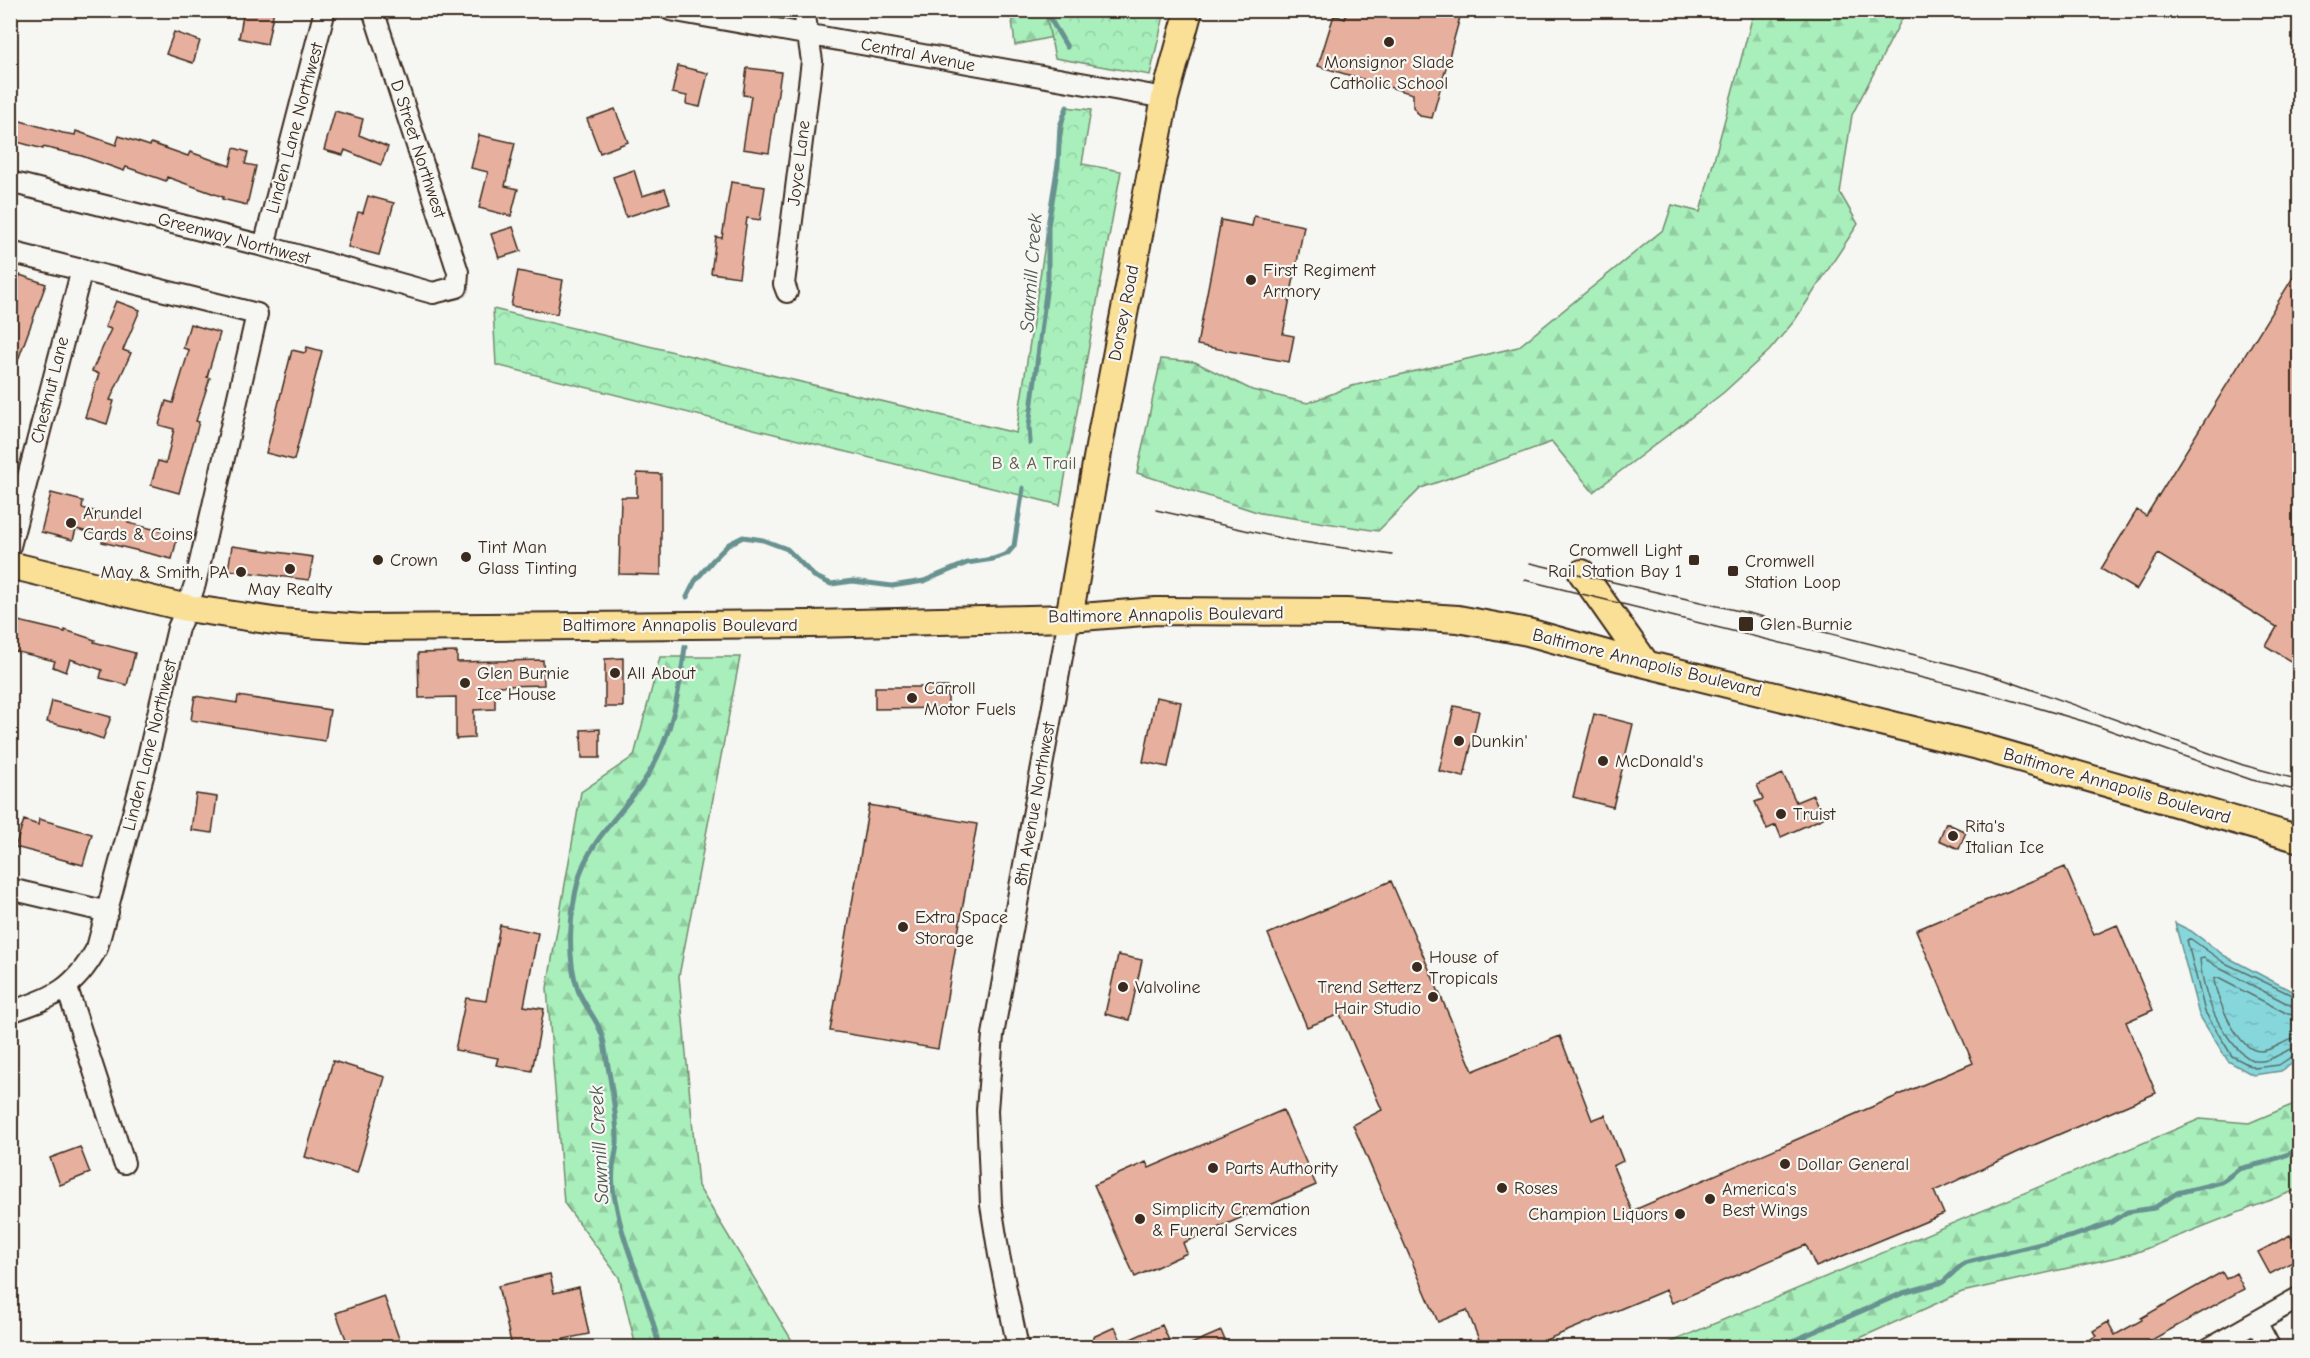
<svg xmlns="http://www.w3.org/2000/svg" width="2310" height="1358" font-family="'Comic Neue',sans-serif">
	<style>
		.forest { fill: url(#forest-firs); stroke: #728c6d; stroke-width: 1.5 }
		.park { fill: url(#park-crowns); stroke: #728c6d; stroke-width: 1.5 }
		.water { fill: url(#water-ripples); stroke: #689290; stroke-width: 1.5 }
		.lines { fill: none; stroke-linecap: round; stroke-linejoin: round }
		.shore { stroke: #596f6a; stroke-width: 1.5 }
		.stream { stroke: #689290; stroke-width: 5 }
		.building { fill: #e7b09e; stroke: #3b2a1e; stroke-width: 1.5 }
		.minor-casing { stroke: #3b2a1e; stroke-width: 24 }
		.major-casing { stroke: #3b2a1e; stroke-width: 30 }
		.minor { stroke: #f6f6f2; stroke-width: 20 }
		.major { stroke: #fadf96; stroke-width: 26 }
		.tram { stroke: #3b2a1e; stroke-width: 1.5 }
		.poi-dot { fill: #3b2a1e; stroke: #f6f6f2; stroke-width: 2 }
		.labels { text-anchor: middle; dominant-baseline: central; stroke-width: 4.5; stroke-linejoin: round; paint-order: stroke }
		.street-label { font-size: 18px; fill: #3b2a1e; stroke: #f6f6f2 }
		.poi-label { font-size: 18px; fill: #3b2a1e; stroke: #f6f6f2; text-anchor: start }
		.park-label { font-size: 18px; fill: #565b46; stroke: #f6f6f2 }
		.water-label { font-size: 20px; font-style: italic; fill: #4e554e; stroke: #f6f6f2 }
	</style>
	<defs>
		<pattern id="forest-firs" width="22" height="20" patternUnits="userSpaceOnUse" patternTransform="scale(1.5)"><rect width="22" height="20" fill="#a8efbc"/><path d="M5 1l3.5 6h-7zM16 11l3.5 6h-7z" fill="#92cda1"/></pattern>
		<pattern id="park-crowns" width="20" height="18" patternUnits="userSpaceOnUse" patternTransform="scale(1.5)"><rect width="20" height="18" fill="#a8efbc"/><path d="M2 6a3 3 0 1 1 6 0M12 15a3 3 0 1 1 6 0" fill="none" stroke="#92cda1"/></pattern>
		<pattern id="water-ripples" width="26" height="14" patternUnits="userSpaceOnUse" patternTransform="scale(1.5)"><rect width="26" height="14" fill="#86d7dc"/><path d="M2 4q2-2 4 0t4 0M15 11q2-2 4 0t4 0" fill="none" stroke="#75b9bc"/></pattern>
	</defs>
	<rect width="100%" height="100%" fill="#f6f6f2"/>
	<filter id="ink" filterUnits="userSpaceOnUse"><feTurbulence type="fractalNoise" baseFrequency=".0167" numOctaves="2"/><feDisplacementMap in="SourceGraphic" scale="12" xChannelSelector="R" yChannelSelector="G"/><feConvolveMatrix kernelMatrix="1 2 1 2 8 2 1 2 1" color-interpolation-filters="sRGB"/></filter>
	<g filter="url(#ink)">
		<path class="forest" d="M1011,11H1097L1095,28L1015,45Z
			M1754,11H1906L1852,115L1840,193L1858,224L1795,320L1769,351L1723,393L1593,492L1552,442L1421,488L1378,531L1260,513L1137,473L1161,359L1195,362L1252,390L1308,403L1352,386L1518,347L1664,229L1672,205L1700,212Z
			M660,657H740L679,976L698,1186L796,1347H636L619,1277L564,1203L547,988L581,792L634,756Z
			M2299,1102V1189L2135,1253L1962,1292L1840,1347H1659L2200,1119L2249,1123Z"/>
		<path class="park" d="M1045,11H1165L1150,75L1055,58Z
			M1066,107L1091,110L1082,164L1121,171L1060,505L496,365L493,309L1016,433Z"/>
		<path class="water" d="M2175,923L2191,931L2225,956L2299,995V1059L2281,1071L2253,1075L2228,1061L2199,1015Z"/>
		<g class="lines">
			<path class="shore" d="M2300,999L2223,962L2191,939L2187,940L2205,1012L2232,1056L2255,1068L2279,1065L2294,1055L2300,1054
				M2300,1007L2292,1006L2219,968L2204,958L2200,959C2201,974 2206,994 2212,1009C2218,1024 2239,1058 2256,1061C2273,1063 2284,1048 2300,1047
				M2300,1016L2288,1014L2218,978L2214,979C2216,998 2238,1051 2260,1051C2275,1051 2285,1038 2300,1038"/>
			<path class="stream" d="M1045,10L1067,47
				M1030,443L1029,426L1048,277V226L1058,164L1060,126L1067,107
				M687,597L695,581L713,560L729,544L743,537L763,540L787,549L814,576L831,584L853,581L892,586L924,581L967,563L993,559L1007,554L1014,546L1023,488
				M659,1348C650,1298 625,1254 616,1204C613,1193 612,1179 613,1168C614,1158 618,1147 617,1137C616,1105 609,1074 604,1043C601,1023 585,1008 578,990C566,957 570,911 579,878C589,839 629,807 649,773C673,732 679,693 685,647
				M1782,1348L1788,1343L1903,1293L1943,1282L1964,1263L2073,1236L2110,1223L2127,1212L2154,1208L2177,1193L2222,1182L2239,1169L2263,1163L2300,1150"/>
		</g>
		<path class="building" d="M244,10H274L267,44L239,38Z
			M1347,10H1462L1432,118L1420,116L1413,107V94L1318,66L1334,15L1345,19Z
			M174,32L200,41L193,63L166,54Z
			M678,66L708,73L700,107L686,104L687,96L672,93Z
			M747,68L781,72L769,153L743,149L751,96L743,95Z
			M615,109L628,142L600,153L587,119Z
			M335,111L363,119L359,135L388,147L381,165L345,150L343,155L324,150Z
			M10,118L63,133L75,135L76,131L116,145L119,136L150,146L151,143L188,156L190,152L230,166L234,148L248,152L245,164L256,166L247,205L222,199L223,197L167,177L166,181L126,167L124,171L82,156L43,147V149L10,140Z
			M479,135L515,143L505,186L518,189L511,216L479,208L488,172L471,168Z
			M634,170L642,196L665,189L670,203L626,217L613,177Z
			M731,182L765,187L760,220L747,218L739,277L711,273L716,237L722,238Z
			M368,196L394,203L379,255L348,247L358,212L363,213Z
			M1254,216L1304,226L1283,334L1294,336L1289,362L1197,345L1221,220L1252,226Z
			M513,227L521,251L499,258L491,234Z
			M2300,266V667L2266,646L2277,627L2158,554L2136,590L2101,569L2137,510L2146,516Z
			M518,271L563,280L557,314L511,306Z
			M20,275L46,284L11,379L10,301Z
			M116,301L140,310L123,350L131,353L110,400L114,401L107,424L85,417L99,374L92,371L111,329L105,327Z
			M190,324L220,333L207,377L210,378L196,421L199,422L179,493L151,485L158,461L166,463L174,429L159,425L166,401L173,403L189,350L183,348Z
			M307,347L322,351L294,460L266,453L292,350L305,353Z
			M637,473L661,474V575L619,574L621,497H637Z
			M51,493L83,501L82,508L129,520L128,523L178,535L172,559L102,542L104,536L76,529L73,540L41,532Z
			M232,546L313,557L309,580L228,570Z
			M10,619L65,632V630L95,640L94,642L135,653L127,685L100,678L102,670L70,659L66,672L53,667L55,661L10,650Z
			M457,652V662L543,660L544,685L495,686V709L474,710V738L456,739V697L419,698L418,653Z
			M623,658V707H605V659Z
			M875,687H948V708L875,709Z
			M195,696L237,703L238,696L330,710L325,741L191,720Z
			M1156,697L1181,702L1168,767L1143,762Z
			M52,701L111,717L103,739L80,731L81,730L47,722Z
			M1454,706L1479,711L1464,777L1439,771Z
			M1594,714L1633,724L1613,807L1573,797Z
			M600,729V758H582L581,730Z
			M1783,774L1796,802L1813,795L1823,818L1781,837L1776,825L1767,829L1755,802L1763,799L1757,785Z
			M196,794L217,797L212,833L191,830Z
			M869,805L977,824L938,1049L830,1031Z
			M39,819L92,834L83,865L15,847L24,820L38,825Z
			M1946,823L1966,832L1959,849L1939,840Z
			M2065,867L2094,935L2117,925L2153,1010L2126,1022L2156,1093L2027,1148L1934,1191L1944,1214L1816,1267L1806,1245L1672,1303L1666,1290L1529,1347H1482L1467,1310L1438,1322L1353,1125L1382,1110L1340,1014L1307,1027L1268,934L1391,881L1473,1071L1560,1036L1592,1120L1605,1115L1623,1161L1613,1166L1632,1211L1973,1063L1916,930Z
			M500,925L538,933L524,1006L544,1009L532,1071L496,1065L498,1058L455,1050L466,998L486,1001Z
			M1118,955L1142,960L1129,1020L1105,1014Z
			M333,1061L385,1077L357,1173L305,1157Z
			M1283,1110L1316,1185L1183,1243L1187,1253L1135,1277L1094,1185L1146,1162L1149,1168Z
			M80,1147L90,1173L60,1185L50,1158Z
			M2290,1235L2300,1253V1258L2270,1274L2258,1252Z
			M2222,1272L2226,1279L2236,1273L2244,1289L2139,1347H2076L2096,1336L2093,1331L2108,1322L2115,1335L2142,1320L2141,1318Z
			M550,1274L554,1293L579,1287L589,1334L564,1339L566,1347H512L498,1286Z
			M384,1296L402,1347H349L336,1313Z
			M1162,1325L1172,1347H1097L1093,1337L1115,1327L1122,1343Z
			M1221,1331L1228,1347H1184Z"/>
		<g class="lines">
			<g class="minor-casing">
				<path id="minor" d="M670,10L1165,98
					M10,182L264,246L433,293L457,287L458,272L373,10
					M264,246L325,10
					M10,252L257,314L195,584L187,608L178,628L147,761L97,948C74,990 54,997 10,1012
					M787,292L784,284L812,61L804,10
					M10,546L82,269
					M10,889L108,912
					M67,988L124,1163
					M2256,1322L2270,1348
					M1018,1348L999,1255L991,1205L987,1110L993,1035L1069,618
					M2210,1348L2300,1297"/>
			</g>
			<g class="major-casing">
				<path id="major" d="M10,565L187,608L280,622L364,628L811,624L1069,618L1156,611L1346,612L1458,619L1528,632L1621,658L1978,746L2300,839
					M1582,573L1646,664
					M1069,618L1102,430L1165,98L1189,10"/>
			</g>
			<use href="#minor" class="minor"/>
			<use href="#major" class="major"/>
			<path class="tram" d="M1156,510L1289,540L1392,555
				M1530,563L1748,613L1951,664L2002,679L2243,765L2300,780
				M1525,580L2004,698L2086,722L2252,780L2300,791"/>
		</g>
	</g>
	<g class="poi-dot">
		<circle cx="1389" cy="42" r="6"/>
		<circle cx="1251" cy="280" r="6"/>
		<circle cx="71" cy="523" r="6"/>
		<circle cx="466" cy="557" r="6"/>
		<circle cx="378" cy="560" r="6"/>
		<rect x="1688" y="554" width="12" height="12" rx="3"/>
		<circle cx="290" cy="569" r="6"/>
		<rect x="1727" y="565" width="12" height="12" rx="3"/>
		<circle cx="241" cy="572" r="6"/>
		<rect x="1738" y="616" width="16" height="16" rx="3"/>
		<circle cx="615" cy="673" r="6"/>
		<circle cx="465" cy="683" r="6"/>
		<circle cx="912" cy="698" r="6"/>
		<circle cx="1459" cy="741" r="6"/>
		<circle cx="1603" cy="761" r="6"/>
		<circle cx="1781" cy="814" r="6"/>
		<circle cx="1953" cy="836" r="6"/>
		<circle cx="903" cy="927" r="6"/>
		<circle cx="1417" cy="967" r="6"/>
		<circle cx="1123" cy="987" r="6"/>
		<circle cx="1433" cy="997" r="6"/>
		<circle cx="1785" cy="1164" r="6"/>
		<circle cx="1213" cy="1168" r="6"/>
		<circle cx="1502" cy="1188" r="6"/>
		<circle cx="1710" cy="1199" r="6"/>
		<circle cx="1680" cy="1214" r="6"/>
		<circle cx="1140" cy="1219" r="6"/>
	</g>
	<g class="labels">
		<g class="street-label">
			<text transform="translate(918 55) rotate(11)">Central Avenue</text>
			<text transform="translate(295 128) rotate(-75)">Linden Lane Northwest</text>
			<text transform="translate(418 149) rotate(72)">D Street Northwest</text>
			<text transform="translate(799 163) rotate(-83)">Joyce Lane</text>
			<text transform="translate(234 239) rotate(15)">Greenway Northwest</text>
			<text transform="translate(1124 313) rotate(-79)">Dorsey Road</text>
			<text transform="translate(50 390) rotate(-76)">Chestnut Lane</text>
			<text transform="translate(1166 615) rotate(-1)">Baltimore Annapolis Boulevard</text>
			<text x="680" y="625">Baltimore Annapolis Boulevard</text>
			<text transform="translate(1647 663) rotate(14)">Baltimore Annapolis Boulevard</text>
			<text transform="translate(150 745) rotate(-76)">Linden Lane Northwest</text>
			<text transform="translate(2117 786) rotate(16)">Baltimore Annapolis Boulevard</text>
			<text transform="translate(1035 804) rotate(-80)">8th Avenue Northwest</text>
		</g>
		<g class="poi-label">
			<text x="1389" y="62" text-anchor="middle">Monsignor Slade<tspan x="1389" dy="21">Catholic School</tspan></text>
			<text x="1263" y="270">First Regiment<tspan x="1263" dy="21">Armory</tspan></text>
			<text x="83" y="513">Arundel<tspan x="83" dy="21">Cards &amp; Coins</tspan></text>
			<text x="478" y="547">Tint Man<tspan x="478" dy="21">Glass Tinting</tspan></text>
			<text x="1682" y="550" text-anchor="end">Cromwell Light<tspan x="1682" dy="21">Rail Station Bay 1</tspan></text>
			<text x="390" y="560">Crown</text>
			<text x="1745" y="561">Cromwell<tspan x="1745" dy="21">Station Loop</tspan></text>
			<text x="229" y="572" text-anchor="end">May &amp; Smith, PA</text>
			<text x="290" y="589" text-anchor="middle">May Realty</text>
			<text x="1760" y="624">Glen Burnie</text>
			<text x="477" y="673">Glen Burnie<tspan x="477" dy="21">Ice House</tspan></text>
			<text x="627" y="673">All About</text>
			<text x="924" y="688">Carroll<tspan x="924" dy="21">Motor Fuels</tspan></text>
			<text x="1471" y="741">Dunkin'</text>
			<text x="1615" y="761">McDonald's</text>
			<text x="1793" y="814">Truist</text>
			<text x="1965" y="826">Rita's<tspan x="1965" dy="21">Italian Ice</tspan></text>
			<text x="915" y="917">Extra Space<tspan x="915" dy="21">Storage</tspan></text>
			<text x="1429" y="957">House of<tspan x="1429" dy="21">Tropicals</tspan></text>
			<text x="1135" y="987">Valvoline</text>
			<text x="1421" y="987" text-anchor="end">Trend Setterz<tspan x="1421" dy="21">Hair Studio</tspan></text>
			<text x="1797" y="1164">Dollar General</text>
			<text x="1225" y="1168">Parts Authority</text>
			<text x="1514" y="1188">Roses</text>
			<text x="1722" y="1189">America's<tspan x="1722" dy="21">Best Wings</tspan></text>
			<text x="1152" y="1209">Simplicity Cremation<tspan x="1152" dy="21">&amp; Funeral Services</tspan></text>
			<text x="1668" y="1214" text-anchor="end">Champion Liquors</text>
		</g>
		<g class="park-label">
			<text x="1034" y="463">B &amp; A Trail</text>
		</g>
		<g class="water-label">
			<text transform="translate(1031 273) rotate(-86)">Sawmill Creek</text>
			<text transform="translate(599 1145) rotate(-93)">Sawmill Creek</text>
		</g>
	</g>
	<rect width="2310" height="1358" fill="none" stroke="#f6f6f2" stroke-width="36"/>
	<rect x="18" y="18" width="2274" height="1322" fill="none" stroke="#3b2a1e" stroke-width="2" filter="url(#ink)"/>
</svg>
